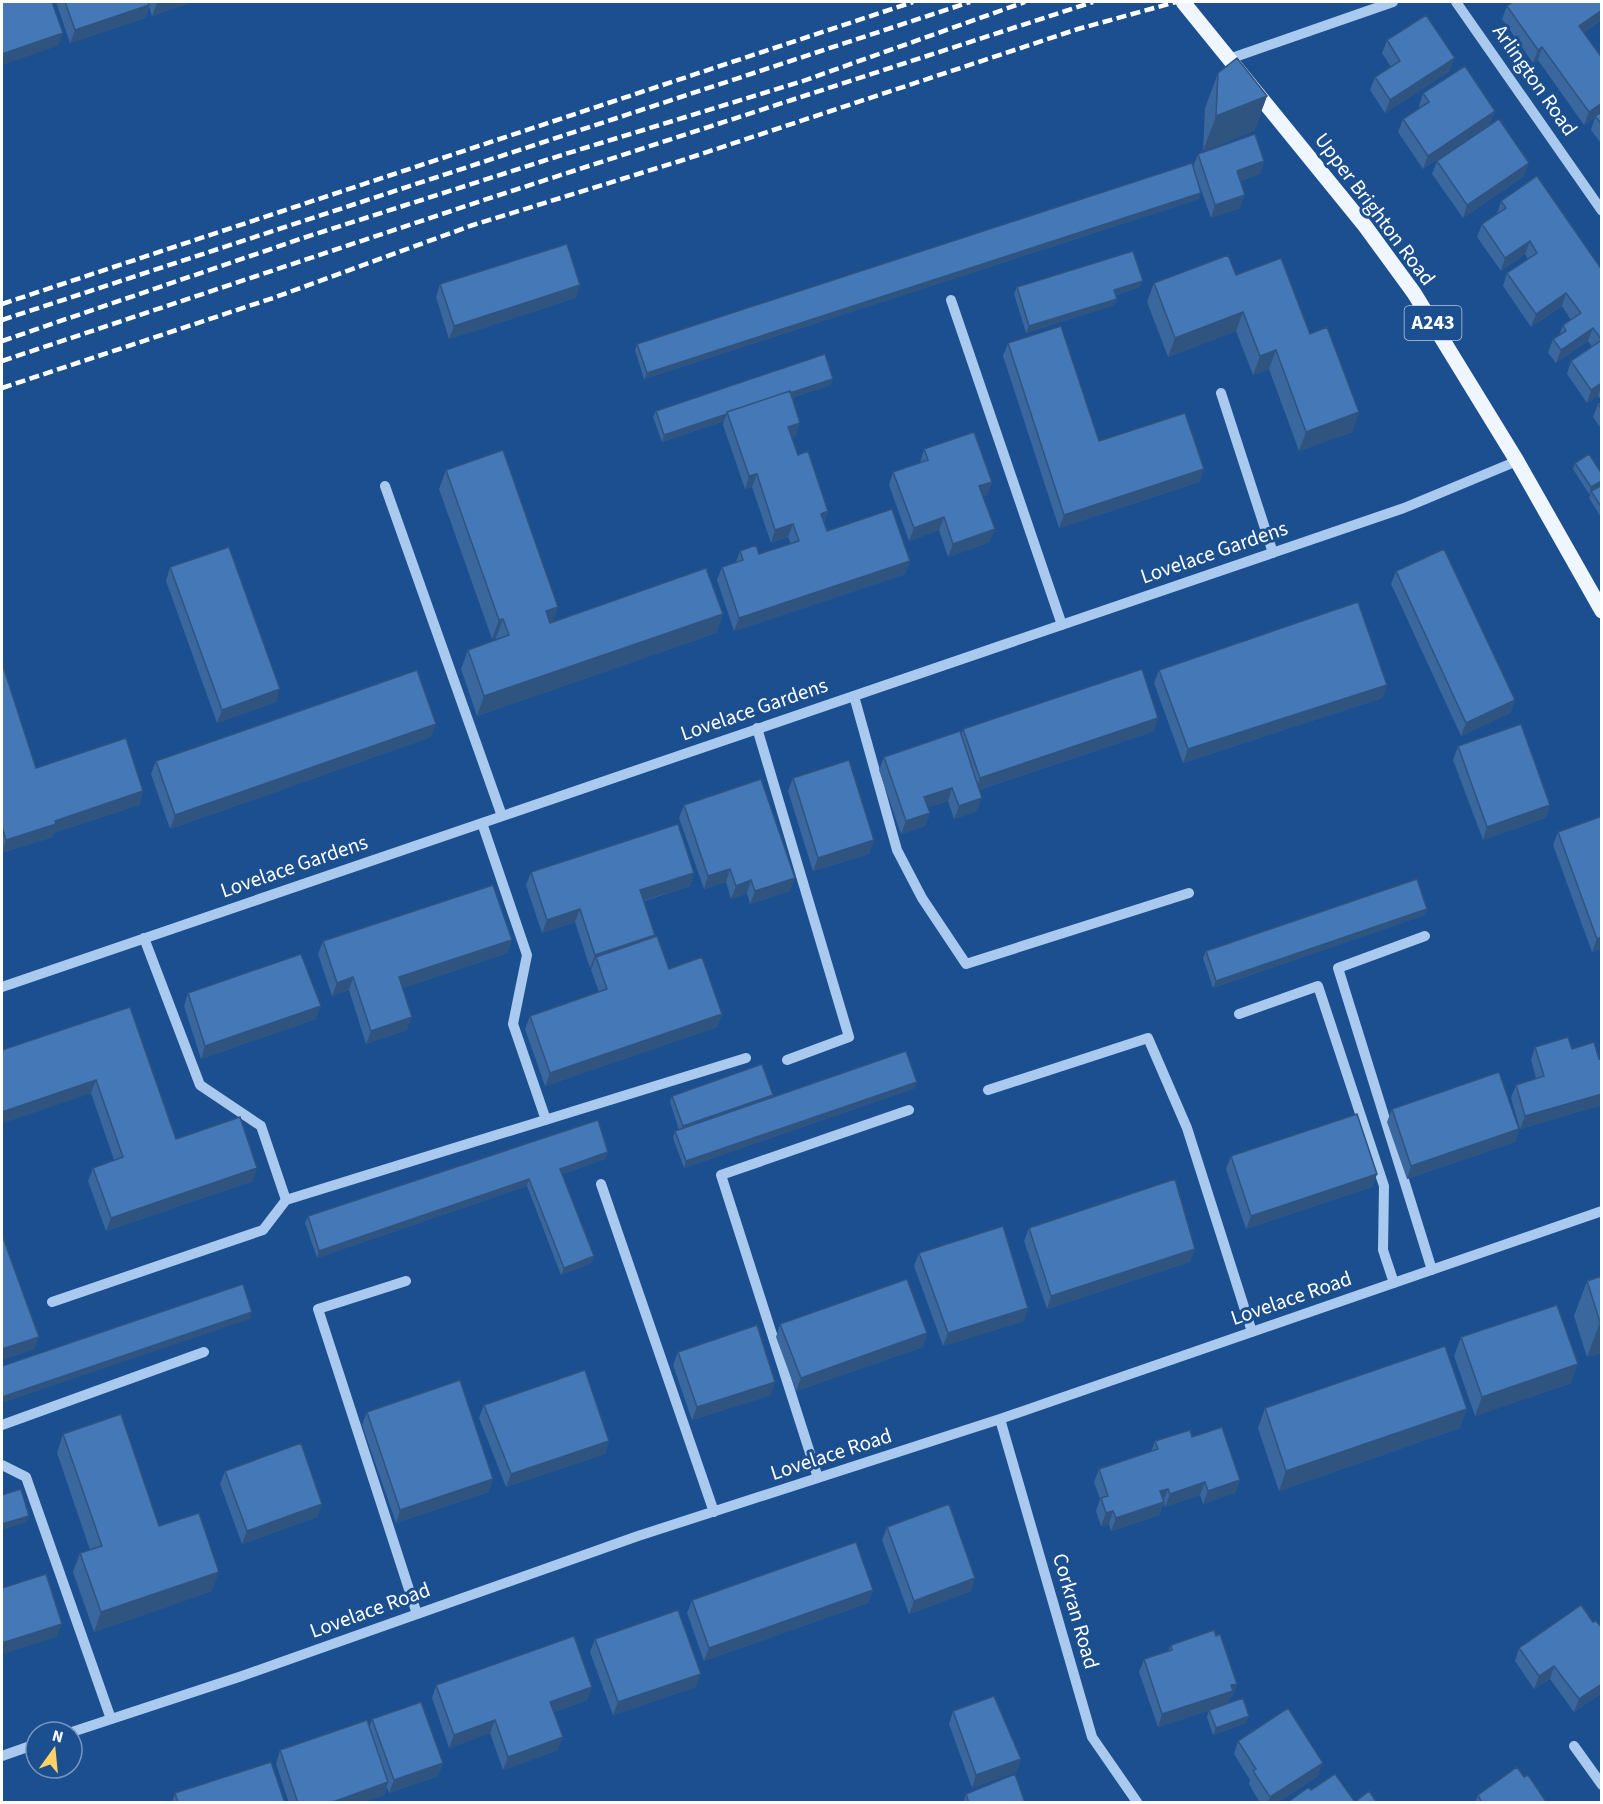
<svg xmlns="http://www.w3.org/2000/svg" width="1603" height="1804" font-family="'Source Sans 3',sans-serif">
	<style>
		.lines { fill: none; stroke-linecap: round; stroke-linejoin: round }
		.minor { stroke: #a9c9ee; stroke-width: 10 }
		.major { stroke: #f0f6ff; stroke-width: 15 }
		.rail { stroke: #fff; stroke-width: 4.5; stroke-dasharray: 10 4.5; stroke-linecap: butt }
		.wall { fill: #3a679d }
		.shaded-wall { fill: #305480 }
		.building { fill: #4478b7; stroke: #305480; stroke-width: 1.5 }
		.labels { text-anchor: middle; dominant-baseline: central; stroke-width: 6; stroke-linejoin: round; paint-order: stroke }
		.shield { fill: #1b4f8f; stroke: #bbcadd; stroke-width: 1.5 }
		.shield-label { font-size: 20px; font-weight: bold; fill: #fff }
		.street-label { font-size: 21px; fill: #fff; stroke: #1b4f8f }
	</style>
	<rect width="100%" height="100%" fill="#1b4f8f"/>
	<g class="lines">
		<path class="minor" d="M1456,2L1602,211
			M1229,59L1393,2
			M951,300L1062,625
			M1221,393L1273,553
			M385,486L502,816
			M854,696L897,850L922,898L966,964L1189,893
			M757,728L849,1037L787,1060
			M482,823L527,955L513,1024L546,1120
			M1425,936L1338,968L1432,1270
			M144,938L200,1085L261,1126L286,1200L746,1058
			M2,987L1404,508L1517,461
			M1239,1014L1318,986L1384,1186L1383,1250L1394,1283
			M988,1090L1148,1038L1187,1128L1252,1332
			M601,1184L714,1512
			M406,1281L318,1309L417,1614
			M52,1302L263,1230L286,1200
			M1000,1419L1092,1737L1137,1802
			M2,1425L204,1352
			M2,1465L26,1477L111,1719
			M818,1478L721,1175L909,1110
			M72,1732L242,1676L638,1536L1000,1419L1602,1211
			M1574,1746L1602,1785
			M2,1756L36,1744"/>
		<path class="major" d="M1183,2L1365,226L1414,293L1517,461L1602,611"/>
		<path class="rail" d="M2,304L913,2
			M2,320L970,2
			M2,341L303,238L562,155L803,81L1025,2
			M2,361L481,201L1093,2
			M2,388L273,298L470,226L680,161L1078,29L1176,2"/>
	</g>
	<path class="wall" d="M56,2H193L152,16L149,6L145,18L70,43Z
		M1602,2V20L1583,33L1602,58V145L1591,130L1595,117L1584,125L1538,60L1533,63L1502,19L1507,6Z
		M1387,40L1450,71L1385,113L1370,90L1375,77L1391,67L1382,53Z
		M1218,73L1267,96L1254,131L1203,151L1205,108Z
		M1423,93L1495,111L1490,124L1423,169L1398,132L1403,119L1420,108L1419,106Z
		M1198,154L1264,161L1260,174L1240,181V208L1211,218L1193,167Z
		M1437,161L1524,176L1463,218L1432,174Z
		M1199,199L644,379L635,350L637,344Z
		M1501,201L1602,270V401L1598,396L1587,403L1567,374L1571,361L1592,347L1588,341L1556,363L1548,353L1553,339L1559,336L1563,325L1571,320L1562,306L1531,327L1503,286L1507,273L1528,259L1525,254L1501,271L1477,237L1482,224L1497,214Z
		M1236,275L1310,334L1359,412L1352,432L1299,451L1269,369L1253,375L1236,331L1168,357L1147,302L1154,283Z
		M440,284L580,285L575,298L449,339L436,297Z
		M1017,287H1140L1116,295L1117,299L1114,305L1026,333L1014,294Z
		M1008,343L1099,441L1204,469L1199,482L1059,528L1003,356Z
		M833,379L830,385L792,398L796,436L792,437L798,455L828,511L824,522L827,531L910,561L905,574L734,631L717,580L722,567L736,562L740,551L759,554L791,544L788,537L771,543L752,487L745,489L723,425L724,421L662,442L653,417L656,411Z
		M1602,402V430L1593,417L1598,404Z
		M924,449L992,482L987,495L983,496L990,542L948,557L939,530L909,541L889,485L893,472L920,463Z
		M1575,463L1602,474V519L1589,498L1591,493L1589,494L1573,469Z
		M446,470L558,607L552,622L723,614L716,633L477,716L461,669L468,650L497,640L496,638L492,639L439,489Z
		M170,567L276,702L217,723L166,581Z
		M1396,571L1515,700L1510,713L1461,736L1391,584Z
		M2,663L36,768L143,791L139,805L53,833L52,837L2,853Z
		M1159,670L1387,685L1382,698L1183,763L1154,683Z
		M963,729L1154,731L979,790L977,811L954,819L948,801L928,807L930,813L925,826L901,834L879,770L884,757L961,735Z
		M431,737L170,829L151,774L156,761Z
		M1458,746L1550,805L1545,818L1483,840L1453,760Z
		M793,778L874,840L869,854L813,871L788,791Z
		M684,805L790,891L750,904L747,893L731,899L726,882L704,889L679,818Z
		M1558,832L1602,948L1592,952L1553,845Z
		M531,872L694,873L690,886L644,901L655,935L654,937L669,969L722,1014L717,1027L545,1086L525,1029L530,1016L599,992L591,970L592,967L590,968L575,922L542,933L526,885Z
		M1427,909L1425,915L1213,988L1203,958L1206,951Z
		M512,940L507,953L403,988L407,1030L366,1044L349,990L332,996L318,954L323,941Z
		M188,993L316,1019L201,1059L184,1006Z
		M130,1007L176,1139L253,1181L106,1231L88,1181L93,1168L114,1160L91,1093L2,1123V1050Z
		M1535,1047L1572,1049L1599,1059L1602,1058V1105L1520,1129L1511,1098L1516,1085L1536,1078L1531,1060Z
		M915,1088L684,1168L673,1138L675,1131L679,1130L670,1102L672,1096L773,1095V1097Z
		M1392,1109L1519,1129L1515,1142L1407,1179L1387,1122Z
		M608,1152L605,1159L562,1174L594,1256L591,1263L561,1275L527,1186L317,1258L305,1223L308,1216Z
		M1231,1156L1377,1174L1372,1187L1246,1229L1226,1169Z
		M1029,1228L1195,1249L1190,1262L1047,1309L1024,1241Z
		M919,1253L1024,1321L943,1346L914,1266Z
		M1602,1276V1353L1587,1357L1574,1316L1587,1281Z
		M780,1324L927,1333L923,1347L796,1391L776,1337Z
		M1461,1337L1571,1383L1475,1416L1454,1356Z
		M678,1352L771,1395L692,1420L673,1365Z
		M484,1405L609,1441L605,1454L506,1487L479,1418Z
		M1265,1408L1460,1428L1279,1491L1258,1428Z
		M367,1412L493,1479L488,1492L396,1523L362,1425Z
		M63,1434L159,1526L212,1591L94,1632L73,1572L80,1553L90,1550L57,1453Z
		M1192,1437L1240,1480L1235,1493L1203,1504L1200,1495L1165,1507L1164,1503L1159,1515L1111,1531L1109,1524L1101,1526L1096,1511L1100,1499L1094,1482L1099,1469L1151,1452L1155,1441Z
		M225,1471L322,1504L317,1517L242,1544L220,1484Z
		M887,1527L971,1591L909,1614L882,1540Z
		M873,1590L868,1603L704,1661L687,1613L692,1600Z
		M1581,1605L1602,1693L1574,1712L1550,1679L1534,1689L1515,1661L1519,1648Z
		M1216,1636L1237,1684L1232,1697H1230L1228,1703L1246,1723L1213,1735L1207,1717L1209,1710L1216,1708L1158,1727L1139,1672L1144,1659L1168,1651L1171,1645Z
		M595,1639L696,1687L613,1715L590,1652Z
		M436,1685L592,1687L587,1700L554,1712L558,1750L503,1770L490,1733L449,1748L432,1698Z
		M953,1711L1021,1759L1016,1772L972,1788L949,1724Z
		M372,1719L443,1763L438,1776L389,1793L387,1787L384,1795L362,1803H289L276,1764L280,1750L369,1727Z
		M1238,1741L1318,1776L1277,1803H1260L1249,1784L1250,1780L1234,1754Z
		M1524,1777L1547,1803H1475L1478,1795Z
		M175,1793L285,1803H172Z
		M966,1794L1025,1803H963Z"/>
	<path class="shaded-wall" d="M161,2H193L152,16L157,3Z
		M149,5L145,18L70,43L75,30Z
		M1602,10V20L1574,39L1579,26Z
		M63,33L58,46L2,65V54Z
		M1542,47L1538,60L1533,63L1538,50Z
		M1455,58L1450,71L1385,113L1390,100Z
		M1267,96L1254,131L1203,151L1216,116Z
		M1602,103V113L1584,125L1589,112Z
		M1495,111L1490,124L1423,169L1428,156Z
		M1264,161L1260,174L1232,184L1237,171Z
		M1529,163L1524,176L1463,218L1467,205Z
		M1201,193L1199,199L644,379L647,373Z
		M1245,195L1240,208L1211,218L1215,205Z
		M1530,241L1525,254L1501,271L1505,258Z
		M1143,281L1140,287L1112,296L1114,290Z
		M580,285L575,298L449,339L454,326Z
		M1566,293L1562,306L1531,327L1536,314Z
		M1117,299L1114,305L1026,333L1029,326Z
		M1243,312L1236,331L1168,357L1175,338Z
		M1593,328L1588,341L1556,363L1561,350Z
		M1276,350L1269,369L1253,375L1260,356Z
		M833,379L830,385L730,419L728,414Z
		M1602,383L1598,396L1587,403L1591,390Z
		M1359,412L1352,432L1299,451L1306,432Z
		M727,414L724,421L662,442L664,435Z
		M800,423L796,436L783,440L788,427Z
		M1204,469L1199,482L1059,528L1064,515Z
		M757,474L752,487L745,489L749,476Z
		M1602,481V486L1591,491L1589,494L1591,487Z
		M992,482L987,495L974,500L979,486Z
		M828,511L823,524L821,514Z
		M944,517L939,530L909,541L914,528Z
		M793,524L788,537L771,543L775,530Z
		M995,529L990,542L948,557L953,544Z
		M910,561L905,574L734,631L739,618Z
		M558,607L551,626L546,611Z
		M723,614L716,633L477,716L484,696Z
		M503,619L496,638L492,639L499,620Z
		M1387,685L1382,698L1183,763L1188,749Z
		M280,689L276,702L217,723L222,710Z
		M1515,700L1510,713L1461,736L1466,723Z
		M1158,718L1154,731L975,791L980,778Z
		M436,724L431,737L170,829L175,815Z
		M952,788L948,801L920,810L924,797Z
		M143,791L139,805L53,833L52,837L2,853L6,840L55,821Z
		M982,798L977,811L954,819L959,806Z
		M1550,805L1545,818L1483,840L1487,827Z
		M930,813L925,826L901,834L906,821Z
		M874,840L869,854L813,871L818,858Z
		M730,869L726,882L704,889L708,876Z
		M694,873L690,886L635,903L640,890Z
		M795,878L790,891L750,904L755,891Z
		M751,880L747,893L731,899L736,886Z
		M580,909L575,922L542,933L547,920Z
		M1427,909L1425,915L1213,988L1216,981Z
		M655,935L650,948L596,957L592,967L590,968L595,955Z
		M1602,937V948L1592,952L1597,939Z
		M512,940L507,953L394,991L399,977Z
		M353,977L349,990L332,996L337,983Z
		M321,1006L316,1019L201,1059L205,1046Z
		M722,1014L717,1027L545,1086L550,1073Z
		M412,1017L407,1030L366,1044L371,1031Z
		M96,1080L91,1093L2,1123V1112Z
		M917,1082L915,1088L684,1168L686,1161Z
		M1602,1094V1105L1520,1129L1525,1116Z
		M773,1095L771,1102L680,1133L683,1126Z
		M1519,1129L1515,1142L1407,1179L1411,1166Z
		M608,1152L605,1159L558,1175L560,1169Z
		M257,1168L253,1181L106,1231L111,1218Z
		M1377,1174L1372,1187L1246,1229L1251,1216Z
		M529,1179L527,1186L317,1258L319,1251Z
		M1195,1249L1190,1262L1047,1309L1051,1296Z
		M594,1256L591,1263L561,1275L564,1268Z
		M1028,1308L1024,1321L943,1346L948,1333Z
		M252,1312L250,1319L2,1403V1397Z
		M1600,1322H1602V1353L1587,1357Z
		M927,1333L923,1347L796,1391L801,1378Z
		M39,1337L34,1350L2,1360V1349Z
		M1578,1364L1571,1383L1475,1416L1482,1397Z
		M775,1382L771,1395L692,1420L697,1407Z
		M1467,1409L1460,1428L1279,1491L1286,1471Z
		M609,1441L605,1454L506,1487L511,1474Z
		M493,1479L488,1492L396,1523L400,1510Z
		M1240,1480L1235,1493L1203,1504L1208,1491Z
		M1205,1482L1200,1495L1165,1507L1170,1494Z
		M1168,1489L1163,1502L1160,1491Z
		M1164,1502L1159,1515L1111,1531L1116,1518Z
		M322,1504L317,1517L242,1544L247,1531Z
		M1113,1511L1109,1524L1101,1526L1106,1513Z
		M29,1516L27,1522L2,1530V1524Z
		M219,1572L212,1591L94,1632L101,1612Z
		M975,1578L971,1591L909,1614L914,1601Z
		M873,1590L868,1603L704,1661L709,1648Z
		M62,1624L57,1637L2,1654V1643Z
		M1554,1666L1550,1679L1534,1689L1539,1676Z
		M701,1674L696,1687L613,1715L618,1702Z
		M1237,1684L1232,1697H1230L1228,1704L1158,1727L1162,1714L1231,1685Z
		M1602,1684V1693L1574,1712L1579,1699Z
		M592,1687L587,1700L545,1715L550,1702Z
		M1249,1716L1246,1723L1213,1735L1216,1728Z
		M495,1720L490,1733L449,1748L454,1735Z
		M563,1737L558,1750L503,1770L508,1757Z
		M1021,1759L1016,1772L972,1788L976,1775Z
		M443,1763L438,1776L389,1793L394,1780Z
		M1323,1763L1318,1776L1277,1803H1268L1270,1797Z
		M388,1782L384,1795L362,1803H330Z"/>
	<path class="building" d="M2,2H52L63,33L2,54Z
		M65,2H148L149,5L75,30Z
		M1513,2H1602V10L1579,26L1602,58V103L1589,112L1542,47L1538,50L1507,6Z
		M1426,15L1455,58L1390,100L1375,77L1400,61L1387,40Z
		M1237,58L1267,96L1216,116L1218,73Z
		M1465,66L1495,111L1428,156L1403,119L1429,102L1423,93Z
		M1602,112V125L1595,116Z
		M1499,119L1529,163L1467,205L1437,161Z
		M1255,134L1264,161L1237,171L1245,195L1215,205L1198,154Z
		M1192,163L1201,193L647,373L637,344Z
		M1537,176L1602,270V340L1593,328L1561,350L1553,339L1566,331L1563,325L1581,313L1566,293L1536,314L1507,273L1537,253L1530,241L1505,258L1482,224L1506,208L1501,201Z
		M567,244L580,285L454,326L440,284Z
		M1133,251L1143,281L1114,290L1117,299L1029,326L1017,287Z
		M1228,255L1236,275L1281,258L1310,334L1327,327L1359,412L1306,432L1276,350L1260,356L1243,312L1175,338L1154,283Z
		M1061,326L1099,441L1185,413L1204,469L1064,515L1008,343Z
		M1602,340V383L1591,390L1571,361Z
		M825,354L833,379L790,393V391L727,412V414L664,435L656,411Z
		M790,391L800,423L788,427L798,455L808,451L828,511L821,514L827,531L892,509L910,561L739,618L722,567L743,560L740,551L756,545L759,554L799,541L793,524L775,530L757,474L749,476L727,412Z
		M1602,402V410L1598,404Z
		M974,432L992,482L979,486L995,529L953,544L944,517L914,528L893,472L928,460L924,449Z
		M503,450L558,607L546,611L550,623L706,568L723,614L484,696L468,650L509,635L503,619L499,620L446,470Z
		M1589,454L1602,474V481L1591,487L1575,463Z
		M1602,485V508L1591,491Z
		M229,547L280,689L222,710L170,567Z
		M1444,549L1515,700L1466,723L1396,571Z
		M1358,602L1387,685L1188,749L1159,670Z
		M2,663L36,768L126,738L143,791L55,821L56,824L6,840L2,827Z
		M1142,669L1158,718L980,778L963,729Z
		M417,670L436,724L175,815L156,761Z
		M1521,724L1550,805L1487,827L1458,746Z
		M960,731L982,798L959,806L952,788L924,797L930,813L906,821L884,757Z
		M849,760L874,840L818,858L793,778Z
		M761,779L795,878L755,891L751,880L736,886L730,869L708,876L684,805Z
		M1602,816V937L1597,939L1558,832Z
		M678,824L694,873L640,890L655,935L595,955L580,909L547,920L531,872Z
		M1417,879L1427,909L1216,981L1206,951Z
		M493,885L512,940L399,977L412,1017L371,1031L353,977L337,983L323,941Z
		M657,936L669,969L702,957L722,1014L550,1073L530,1016L607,989L596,957Z
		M301,954L321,1006L205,1046L188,993Z
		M130,1007L176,1139L240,1117L257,1168L111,1218L93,1168L123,1157L96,1080L2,1112V1050Z
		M1568,1037L1572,1049L1594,1042L1599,1059L1602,1058V1094L1525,1116L1516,1085L1544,1076L1535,1047Z
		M906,1051L917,1082L686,1161L675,1131Z
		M762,1064L773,1095L683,1126L672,1096Z
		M1499,1072L1519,1129L1411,1166L1392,1109Z
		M1357,1114L1377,1174L1251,1216L1231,1156Z
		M598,1120L608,1152L560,1169L594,1256L564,1268L529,1179L319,1251L308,1216Z
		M1175,1179L1195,1249L1051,1296L1029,1228Z
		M1003,1226L1028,1308L948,1333L919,1253Z
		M2,1235L39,1337L2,1349Z
		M1602,1276V1322H1600L1587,1281Z
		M907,1279L927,1333L801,1378L780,1324Z
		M243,1284L252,1312L2,1397V1366Z
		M1557,1305L1578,1364L1482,1397L1461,1337Z
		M757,1325L775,1382L697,1407L678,1352Z
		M1445,1346L1467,1409L1286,1471L1265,1408Z
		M585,1370L609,1441L511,1474L484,1405Z
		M460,1380L493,1479L400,1510L367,1412Z
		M121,1414L159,1526L199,1513L219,1572L101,1612L80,1553L102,1546L63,1434Z
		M1222,1427L1240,1480L1208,1491L1205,1482L1170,1494L1168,1489L1160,1491L1164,1502L1116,1518L1113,1511L1106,1513L1101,1498L1108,1496L1099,1469L1158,1449L1155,1441L1190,1430L1192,1437Z
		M301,1443L322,1504L247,1531L225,1471Z
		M21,1489L29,1516L2,1524V1495Z
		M949,1504L975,1578L914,1601L887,1527Z
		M856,1542L873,1590L709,1648L692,1600Z
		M46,1574L62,1624L2,1643V1588Z
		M1581,1605L1593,1622L1596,1621L1602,1628V1684L1579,1699L1554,1666L1539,1676L1519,1648Z
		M678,1610L701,1674L618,1702L595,1639Z
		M1214,1630L1216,1636L1220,1634L1237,1684L1231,1685L1233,1691L1162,1714L1144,1659L1172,1650L1171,1645Z
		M574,1636L592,1687L550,1702L563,1737L508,1757L495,1720L454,1735L436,1685Z
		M994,1696L1021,1759L976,1775L953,1711Z
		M1243,1698L1249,1716L1216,1728L1209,1710Z
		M421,1702L443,1763L394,1780L372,1719Z
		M1288,1708L1323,1763L1270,1797L1253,1771L1256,1769L1238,1741Z
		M367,1720L388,1782L330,1803H298L280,1750Z
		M271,1762L285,1803H178L175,1793Z
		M1517,1767L1524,1777L1528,1775L1547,1803H1482L1478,1795Z
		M1015,1774L1025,1803H969L966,1794Z
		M1335,1774L1355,1802L1369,1791L1377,1803L1288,1802L1309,1787L1311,1790Z"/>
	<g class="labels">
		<rect class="shield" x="1404.5" y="306" width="57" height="34" rx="4.5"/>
		<g class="shield-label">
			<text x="1433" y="323">A243</text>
		</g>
		<g class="street-label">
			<text transform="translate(1535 80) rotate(55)">Arlington Road</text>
			<text transform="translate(1375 209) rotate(53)">Upper Brighton Road</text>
			<text transform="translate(1214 552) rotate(-19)">Lovelace Gardens</text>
			<text transform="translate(754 709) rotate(-19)">Lovelace Gardens</text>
			<text transform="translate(294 866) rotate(-19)">Lovelace Gardens</text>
			<text transform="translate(1291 1298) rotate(-19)">Lovelace Road</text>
			<text transform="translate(831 1454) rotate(-18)">Lovelace Road</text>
			<text transform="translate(370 1610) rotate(-20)">Lovelace Road</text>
			<text transform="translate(1076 1611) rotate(74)">Corkran Road</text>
		</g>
	</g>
	<rect width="1603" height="1804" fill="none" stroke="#ffffff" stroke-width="6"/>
	<g transform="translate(54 1750) rotate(15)"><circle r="28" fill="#1b4f8f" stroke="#7695bc" stroke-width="1.5"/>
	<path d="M0-4.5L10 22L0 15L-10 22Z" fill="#ffd166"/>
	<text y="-9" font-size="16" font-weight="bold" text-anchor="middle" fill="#ffffff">N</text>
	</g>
</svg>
